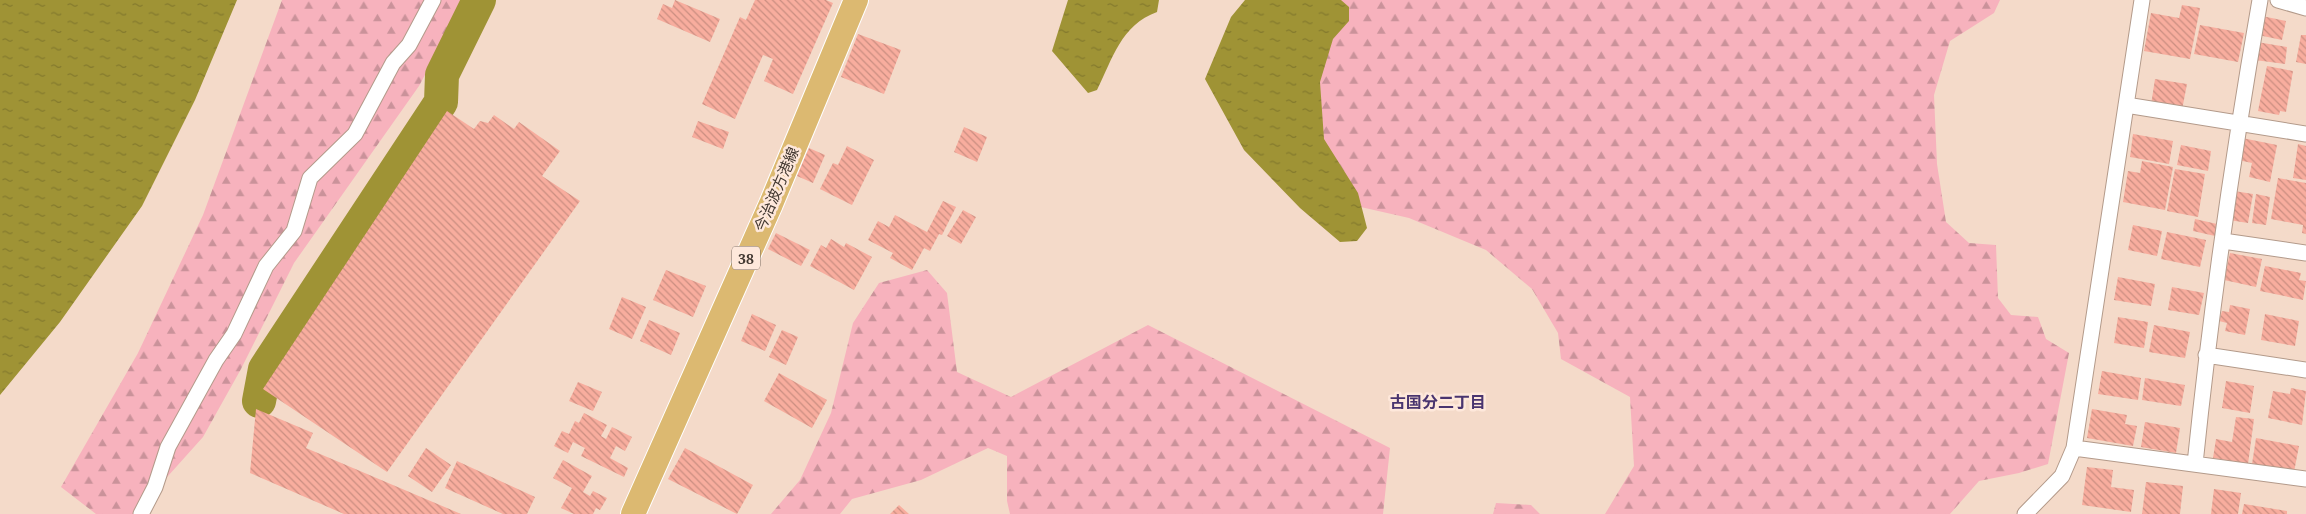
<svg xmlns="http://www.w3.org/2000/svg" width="2306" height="514" font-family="'Noto Serif','Noto Sans JP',serif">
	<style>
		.forest { fill: url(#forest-firs) }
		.water { fill: url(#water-ripples) }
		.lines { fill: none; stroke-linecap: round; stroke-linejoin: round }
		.river { stroke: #9f9335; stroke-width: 34 }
		.building { fill: url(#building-back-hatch) }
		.street-casing { stroke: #b39a8a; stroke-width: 17 }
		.primary-casing { stroke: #fff; stroke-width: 26 }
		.street { stroke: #fff; stroke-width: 15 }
		.primary { stroke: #dcb971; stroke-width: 24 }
		.labels { text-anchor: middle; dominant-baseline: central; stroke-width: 5; stroke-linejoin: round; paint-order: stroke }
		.shield { fill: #fee8db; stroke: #7a6c63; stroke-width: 1 }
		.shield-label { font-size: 14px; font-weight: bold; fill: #413730 }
		.street-label { font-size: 15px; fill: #413730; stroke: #fee8db }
		.neighbourhood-label { font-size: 16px; font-weight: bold; fill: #49346f; stroke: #fee8db }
	</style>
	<defs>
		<pattern id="forest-firs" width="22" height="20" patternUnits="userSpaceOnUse" patternTransform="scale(1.25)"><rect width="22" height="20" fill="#f7b2bd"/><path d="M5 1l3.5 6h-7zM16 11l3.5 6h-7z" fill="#ca929a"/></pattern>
		<pattern id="water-ripples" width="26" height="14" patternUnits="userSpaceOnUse" patternTransform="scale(1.25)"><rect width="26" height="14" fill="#9f9335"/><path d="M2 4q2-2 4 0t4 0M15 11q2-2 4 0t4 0" fill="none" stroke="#83792d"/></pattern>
		<pattern id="building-back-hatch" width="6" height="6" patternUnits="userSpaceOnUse" patternTransform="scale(1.25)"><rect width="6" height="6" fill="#f8ad9e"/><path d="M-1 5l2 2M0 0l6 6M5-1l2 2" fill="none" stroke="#ca8e81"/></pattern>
	</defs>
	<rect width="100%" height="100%" fill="#f4dac9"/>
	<path class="forest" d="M282,0H465L419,86L294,263L241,369L203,437L134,514H96L61,487L138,353L203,215Z
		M1269,0H2000L1994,13L1950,41L1934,95L1937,164L1946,222L1969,243L1996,245L1998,298L2011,315L2038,317L2046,339L2069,353L2048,464L2019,473L1979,481L1950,514H1605L1634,466L1630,397L1561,359L1558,333L1532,289L1486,250L1409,218L1330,200Z
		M927,270L947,293L957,372L1011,397L1148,325L1390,448L1383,514H1010L1007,501V456L988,448L921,480L852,499L840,514H771L800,480L831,413L853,323L879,283Z
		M1496,503L1531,505L1540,514H1493Z"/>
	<path class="water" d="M0,0H237L195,100L142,206L60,322L0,395Z
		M1068,0H1159L1157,12C1121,25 1113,58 1097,90L1088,93L1052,51Z
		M1245,0H1341L1349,7V21L1333,39L1320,82L1324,139L1358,193L1367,228L1357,241L1340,242L1300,208L1244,150L1205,79L1231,17Z"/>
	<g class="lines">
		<path class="river" d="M259,401L265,369L441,102L442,75L479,0"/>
	</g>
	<path class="building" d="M675,0L720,19L710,42L657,19L663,4L672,8Z
		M755,0H826L833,3L793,94L764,81L773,59L763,55L735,119L702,104L740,17L746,20Z
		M2182,5L2200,8L2190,59L2144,51L2151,13L2179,18Z
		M2262,16L2286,21L2282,40L2258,35Z
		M2200,25L2244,33L2238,62L2194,54Z
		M858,34L901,50L884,94L841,77Z
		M2301,35H2306V64L2296,62Z
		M2257,42L2287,47L2285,64L2255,60Z
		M2267,66L2293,71L2286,112L2280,111L2279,115L2258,111Z
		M2155,79L2187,84L2182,110L2151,105Z
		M447,111L474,129L480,121L488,123L494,115L514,129L519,122L560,151L542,176L580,201L387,472L263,389Z
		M698,121L729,132L723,149L692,137Z
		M964,127L987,137L977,162L954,152Z
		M2133,134L2173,141L2169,164L2130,157Z
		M2242,138L2277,145L2270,182L2249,177L2252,163L2238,160Z
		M2298,144L2306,146V180L2293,178Z
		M2181,145L2211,151L2208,171L2177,165Z
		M847,146L874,160L852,205L820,189L833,163L838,165Z
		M809,148L825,155L813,183L797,176Z
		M2142,161L2173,167L2165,210L2123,202L2128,171L2140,173Z
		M2175,169L2205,174L2198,217L2167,211Z
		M2278,178L2306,183V234L2302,233L2303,225L2271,219Z
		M2234,191L2253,194L2248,223L2229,220Z
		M2256,194L2270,197L2266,225L2252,223Z
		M943,201L956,207L942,235L939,234L930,251L924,248L912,270L890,258L893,253L868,240L878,221L889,227L895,215L927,232Z
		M963,210L976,217L961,244L947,236Z
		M2195,219L2217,224L2215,236L2193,231Z
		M2133,225L2162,231L2157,256L2128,250Z
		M2167,232L2206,240L2200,267L2161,259Z
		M776,233L810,250L801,266L768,249Z
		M831,239L844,247L846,243L872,257L854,290L810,266L821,245L826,248Z
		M2230,253L2262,259L2256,287L2224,280Z
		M2265,266L2301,273L2299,280L2306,281L2303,300L2260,291Z
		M666,270L706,286L693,317L653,300Z
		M2118,277L2155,284L2151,306L2114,300Z
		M2172,287L2204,293L2199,315L2168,310Z
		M622,297L646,307L632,339L609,329Z
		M2230,305L2250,309L2245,335L2225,331L2227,323L2219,321L2222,311L2229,312Z
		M752,314L776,325L765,351L741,341Z
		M2265,314L2299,321L2295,346L2261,340Z
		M2118,317L2148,322L2144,348L2114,343Z
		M649,320L680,333L671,355L640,341Z
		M2154,325L2190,332L2185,358L2149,352Z
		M782,330L798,337L786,365L769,357Z
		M2102,371L2141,378L2138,400L2098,394Z
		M779,373L827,400L812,428L764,401Z
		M2145,378L2185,385L2181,406L2142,400Z
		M2226,381L2254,386L2250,413L2222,408Z
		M578,382L602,392L593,411L569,401Z
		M2291,388L2306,391L2302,425L2268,418L2273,391L2290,394Z
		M256,409L313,433L306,448L461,514H344L250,473Z
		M2092,409L2127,415L2125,424L2137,426L2133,446L2087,438Z
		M584,413L607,425L601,436L606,439L612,427L632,437L625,451L616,446L610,458L628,468L624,477L581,456L585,448L573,442L568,453L554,446L562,431L569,434L575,421L579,423Z
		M2236,417L2254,419L2248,464L2213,458L2216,439L2232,442Z
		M2145,422L2180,428L2176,453L2141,447Z
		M2256,438L2299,446L2294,472L2252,464Z
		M426,448L451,465L432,492L408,476Z
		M685,448L753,485L737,514L668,479Z
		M563,460L592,476L583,492L590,496L593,491L607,498L600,510L596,508L593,514H574L561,508L572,488L553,478Z
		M457,461L535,497L527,514H503L445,488Z
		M2087,467L2113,470L2111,487L2134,490L2131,512L2082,505Z
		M2146,482L2183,486L2180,514H2142Z
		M2214,489L2241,493L2238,514H2211Z
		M2244,504L2287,511V514H2242Z
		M899,505L909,514H890Z"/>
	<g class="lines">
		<g class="street-casing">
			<path id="street" d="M2278,0L2306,8
				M2126,105L2306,134
				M2223,241L2306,253
				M2206,355L2306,370
				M2074,448L2306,479
				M2195,464C2211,308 2233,154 2260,0
				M141,514L155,487L168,447L216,360L234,334L266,266L294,231L310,178L355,134L393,63L409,45L433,0
				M2025,514L2062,476L2074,448L2142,0"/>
		</g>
		<g class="primary-casing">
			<path id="primary" d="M633,514L771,204L856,0"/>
		</g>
		<use href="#street" class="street"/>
		<use href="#primary" class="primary"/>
	</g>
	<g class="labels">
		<rect class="shield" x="732" y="246.5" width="28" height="23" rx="4"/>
		<g class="shield-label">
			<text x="746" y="258">38</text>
		</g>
		<g class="street-label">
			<text transform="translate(776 189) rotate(-67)">今治波方港線</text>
		</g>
		<g class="neighbourhood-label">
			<text x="1438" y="402">古国分二丁目</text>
		</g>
	</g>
</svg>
